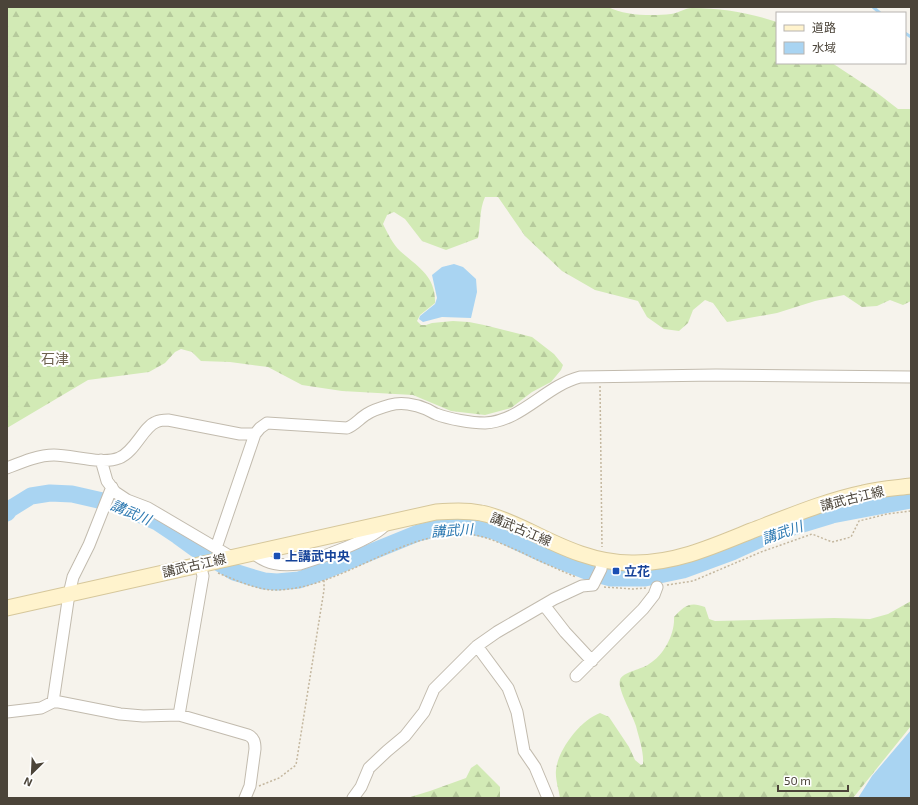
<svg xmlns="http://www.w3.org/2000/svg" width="918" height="805" font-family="'Exo 2','Noto Sans JP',sans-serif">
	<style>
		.forest { fill: url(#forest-firs) }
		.water { fill: #a9d4f2 }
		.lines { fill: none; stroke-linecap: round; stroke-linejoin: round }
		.stream { stroke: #a9d4f2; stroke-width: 3 }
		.river { stroke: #a9d4f2; stroke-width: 17 }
		.street-casing { stroke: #c2bbae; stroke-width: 13 }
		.secondary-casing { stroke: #d6c79b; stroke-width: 17 }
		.path { stroke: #c4b79f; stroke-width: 1.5; stroke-dasharray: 2 2; stroke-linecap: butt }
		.street { stroke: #fff; stroke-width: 11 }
		.secondary { stroke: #fff3cd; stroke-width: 15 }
		.transit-dot { fill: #1a4fb4; stroke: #fff; stroke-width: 1.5 }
		.labels { text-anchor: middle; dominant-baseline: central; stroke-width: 4; stroke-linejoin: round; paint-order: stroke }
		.street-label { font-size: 13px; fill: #4b4439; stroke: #fff }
		.transit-label { font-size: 13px; font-weight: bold; fill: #164399; stroke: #fff; text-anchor: start }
		.neighbourhood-label { font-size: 14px; fill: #6e6250; stroke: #fff }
		.water-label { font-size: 14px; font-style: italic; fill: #2e7ab2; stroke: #fff }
	</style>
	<defs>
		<pattern id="forest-firs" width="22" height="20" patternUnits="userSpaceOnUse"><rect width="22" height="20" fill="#d2eab5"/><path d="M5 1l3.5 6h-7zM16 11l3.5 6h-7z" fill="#b6ca9c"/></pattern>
	</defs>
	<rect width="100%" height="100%" fill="#f6f3ec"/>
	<path class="forest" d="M7,7H608C625,16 653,16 671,14C678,13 685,8 692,8C722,8 749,13 777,22V63H832L876,92L898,109H911V301L903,305L890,300L877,306L862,307L844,295L815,301L777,313L727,322L713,303L705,300L693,310L688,323L679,331L664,329L647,317L638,301L595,290L562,271L525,236L498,197H485C479,210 481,224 478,238L446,250L422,241L405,219L394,212L387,215L383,224C388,234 392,243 400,251C418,267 436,276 435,303L420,315L417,321L421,325H426L432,323L453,321L469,322L484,325L532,337L554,354L563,365L561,370L551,382L532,392L511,408L485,415L451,411L413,395L342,391L302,385L268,367L230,362L201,361L192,352L181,349L175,352L165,363L149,372L88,380L7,428Z
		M911,601V726L853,798H560C559,790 555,779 556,770C558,749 581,720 600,713L609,717L629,747L635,760L641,765L643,764C644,752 639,738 636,726C633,715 617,689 620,680C622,672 643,669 649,664C664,655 675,634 674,617C684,606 690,601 705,607L709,619L715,621L834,618L870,619L888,614Z
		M477,764L500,787V798H407L430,791L466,778L471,768Z"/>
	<path class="water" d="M454,264L463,267L476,279L477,292L471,318L442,317L423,322L419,319L420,316L435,304L437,298L432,275L442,267Z
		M911,730V798H858L872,776Z"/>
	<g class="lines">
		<path class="stream" d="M873,7L880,13
			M905,33L911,37"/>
		<path class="river" d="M7,513L10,509L31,496L50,493L72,494L116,504L157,522L178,536L196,549L234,572L264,581L277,582L299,580L327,570L418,533L439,528L469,526L494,531L541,553L589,572L611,578H645L683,570L732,552L776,532L832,515L911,500"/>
		<g class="street-casing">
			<path id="street" d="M101,460L107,481L115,492L127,500L148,508L216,548
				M7,468C22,462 38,455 54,455C73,455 102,465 119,458C135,452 143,427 156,422C160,420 164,420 168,420L240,434H255
				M252,552C267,565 281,566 300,564C320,558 375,539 386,524
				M231,557L216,548L255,434L260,428L267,423L347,428C355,425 360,418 367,414C373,410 383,407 390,405C401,402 415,404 426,409C429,410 433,413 436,414C449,419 471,423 485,423C522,421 545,386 580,377L716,375L911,377
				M544,605L565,632L592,661
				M477,646L508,688L517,712L524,751L535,767L548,798
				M576,676L643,609L654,595L657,587
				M53,702L69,594L73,577L89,545L112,487
				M7,712L41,708L53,702H59L120,714L143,716L179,715L248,735C254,738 255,742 255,749L250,786L245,798
				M179,715L203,576L200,564
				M353,798L361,787L369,768L387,751L405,736L424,712L434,689L477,646L497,632L554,599L582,586L593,585L601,569L602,561"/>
		</g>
		<g class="secondary-casing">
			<path id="secondary" d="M7,608L436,512C451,511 466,510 481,513C498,516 513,524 529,531C563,548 597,564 635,563C676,563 714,546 751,531C788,517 825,501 863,493C879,489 895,488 911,486"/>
		</g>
		<path class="path" d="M600,386L602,547
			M218,573C236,580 254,589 273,590C339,591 399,531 466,534C485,535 504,545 521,552C539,561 557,569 576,577
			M667,585L693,581L761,552L812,534L832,542L851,537L859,521L887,514L911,511
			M604,587L633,589L646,588
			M259,786L279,778L296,765L324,590V580"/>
		<use href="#street" class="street"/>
		<use href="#secondary" class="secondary"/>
	</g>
	<g class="transit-dot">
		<rect x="273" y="552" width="8" height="8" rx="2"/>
		<rect x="612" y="567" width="8" height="8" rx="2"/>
	</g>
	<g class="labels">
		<g class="street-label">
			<text transform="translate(852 498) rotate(-14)">講武古江線</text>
			<text transform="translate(521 529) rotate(23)">講武古江線</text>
			<text transform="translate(194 565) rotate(-13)">講武古江線</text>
		</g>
		<g class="transit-label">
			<text x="285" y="556">上講武中央</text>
			<text x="624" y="571">立花</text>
		</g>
		<g class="neighbourhood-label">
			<text x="55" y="358">石津</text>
		</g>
		<g class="water-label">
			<text transform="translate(131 512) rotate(23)">講武川</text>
			<text transform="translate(452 530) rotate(-4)">講武川</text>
			<text transform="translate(782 532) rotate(-19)">講武川</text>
		</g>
	</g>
	<rect width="918" height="805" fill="none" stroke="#4b4439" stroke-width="16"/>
	<rect x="776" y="12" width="130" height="52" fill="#ffffff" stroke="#b7b4b0"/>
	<rect x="784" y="25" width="20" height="6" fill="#fff3cd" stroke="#b7b4b0"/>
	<text x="812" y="32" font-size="12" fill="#4b4439">道路</text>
	<rect x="784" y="42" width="20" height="12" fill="#a9d4f2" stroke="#b7b4b0"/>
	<text x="812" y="52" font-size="12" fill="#4b4439">水域</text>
	<g transform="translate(32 773) rotate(204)" stroke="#ffffff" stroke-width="3" paint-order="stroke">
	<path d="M0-3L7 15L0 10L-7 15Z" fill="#4b4439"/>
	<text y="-6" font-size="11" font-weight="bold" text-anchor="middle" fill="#4b4439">N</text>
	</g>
	<path d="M778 785v6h70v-6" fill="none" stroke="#4b4439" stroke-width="2"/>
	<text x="784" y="785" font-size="12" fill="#4b4439" stroke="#ffffff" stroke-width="3" paint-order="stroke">50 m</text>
</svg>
